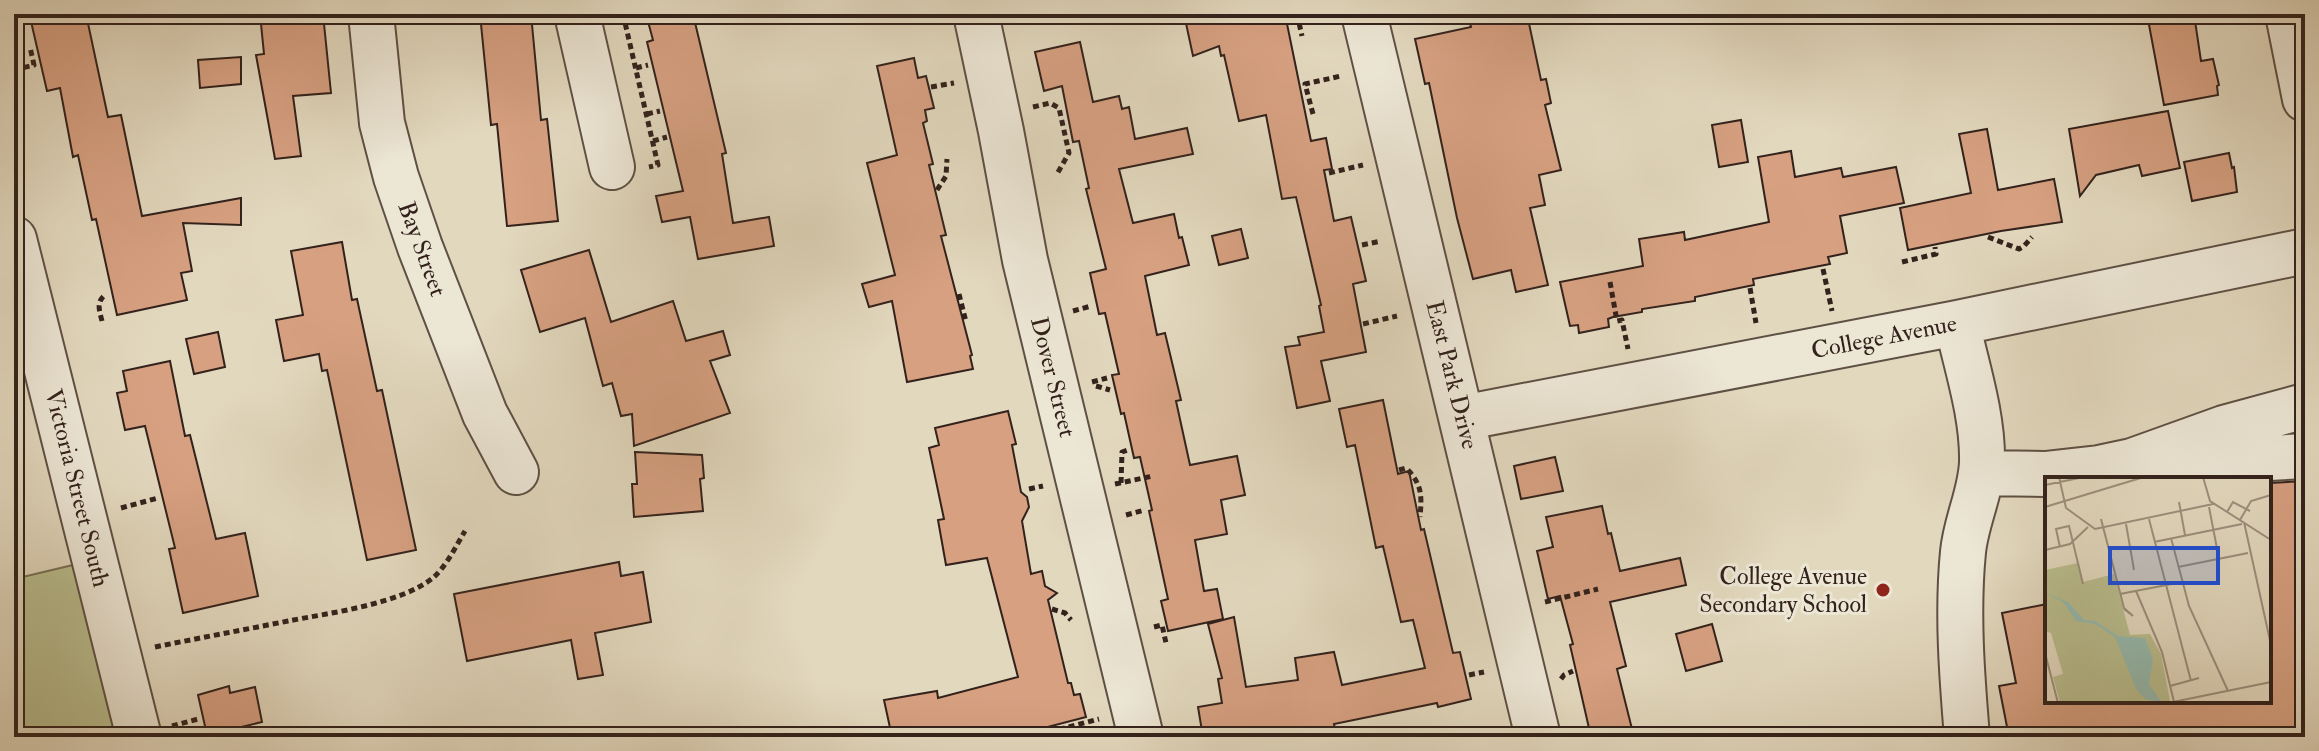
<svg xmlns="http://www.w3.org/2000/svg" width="2319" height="751" font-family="'IM FELL Double Pica',serif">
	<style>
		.green { fill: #b9bd8e; stroke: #767055; stroke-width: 2 }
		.building { fill: #d6a081; stroke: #33221c; stroke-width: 2 }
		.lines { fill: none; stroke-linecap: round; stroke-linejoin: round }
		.minor-casing { stroke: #5f5044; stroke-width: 48 }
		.path { stroke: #33221c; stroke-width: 5; stroke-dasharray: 6 4; stroke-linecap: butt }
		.minor { stroke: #ece6d5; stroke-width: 44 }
		.poi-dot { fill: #8f2418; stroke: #ece6d5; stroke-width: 3 }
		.labels { text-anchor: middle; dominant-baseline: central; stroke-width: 6; stroke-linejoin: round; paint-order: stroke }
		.street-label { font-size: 24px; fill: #33221c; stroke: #ece6d5 }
		.poi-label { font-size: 24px; fill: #33221c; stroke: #ece6d5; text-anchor: end }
		.inset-road { fill: none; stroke: #9c8f7d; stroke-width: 2 }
		.view { fill: #1d4ed8; fill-opacity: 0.15; stroke: #1d4ed8; stroke-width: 4 }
		.inset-edge { fill: none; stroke: #33221c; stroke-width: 4 }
	</style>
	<rect width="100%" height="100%" fill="#e2d8be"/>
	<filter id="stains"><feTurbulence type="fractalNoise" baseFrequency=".0025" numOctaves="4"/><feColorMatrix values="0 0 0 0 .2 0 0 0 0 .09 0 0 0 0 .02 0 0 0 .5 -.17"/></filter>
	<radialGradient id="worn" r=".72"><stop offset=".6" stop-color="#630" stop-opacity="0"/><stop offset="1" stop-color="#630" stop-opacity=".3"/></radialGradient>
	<path class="green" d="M73,565L116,737H14V579Z"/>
	<path class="building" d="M45,14H86L108,117L121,115L142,216L241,198V225L183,223L192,271L181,273L187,300L117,315L96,219L92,220L78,155L73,157L60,88L47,91L30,17Z
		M260,14H323L331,93L293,96L301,156L275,159L256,55L264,54Z
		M480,14H531L541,120L547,119L558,221L507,226L497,124L491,125Z
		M646,14H693L726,153L722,154L733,223L769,217L774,246L698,259L690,217L662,222L656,196L683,191L647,42L653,40Z
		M1184,14H1285L1311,141L1326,138L1332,169L1324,170L1334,221L1351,217L1366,281L1353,284L1366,352L1321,361L1330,401L1297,408L1285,347L1300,345L1298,337L1324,332L1319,306L1321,305L1296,197L1282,199L1266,115L1239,121L1224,55L1221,56L1219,46L1193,56Z
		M1492,14H1527L1541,80L1546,79L1551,103L1545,105L1561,170L1539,175L1545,205L1530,208L1548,285L1516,292L1511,270L1473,279L1457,218L1429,83L1425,84L1415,39L1471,27L1469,19Z
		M2147,14H2194L2201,61L2213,59L2219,85L2217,86L2218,95L2164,105Z
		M1080,42L1093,102L1119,96L1122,109L1129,107L1135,139L1187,128L1193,154L1119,169L1133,223L1174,214L1179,238L1182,237L1189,265L1145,276L1157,335L1165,333L1181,400L1176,401L1190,465L1237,456L1245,495L1221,500L1227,534L1195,540L1204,591L1217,589L1223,619L1168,631L1161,601L1168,599L1149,511L1152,510L1140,457L1134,458L1124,413L1121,414L1112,375L1119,374L1105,313L1099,314L1090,273L1106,269L1086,189L1089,188L1079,141L1073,142L1062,86L1044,91L1035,52Z
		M241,57V84L200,88L198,60Z
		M914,58L918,78L926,76L934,108L925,110L927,121L923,123L933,164L929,165L946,235L941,236L972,355L970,356L973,369L907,382L892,301L869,307L862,284L895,275L867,163L897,155L877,66Z
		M2168,111L2180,168L2142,176L2139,165L2096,175L2080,196L2069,129Z
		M1741,120L1748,162L1719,167L1712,125Z
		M1987,129L1998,190L2054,179L2062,222L2001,231L1908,250L1900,208L1971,193L1959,134Z
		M1791,151L1795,177L1841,168L1843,177L1896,167L1904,203L1840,216L1847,253L1828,257L1830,264L1753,279L1754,285L1695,297V301L1642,309V312L1613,317L1608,319L1609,327L1579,333L1578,325L1570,326L1560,282L1643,266L1639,239L1684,232L1685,240L1769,222L1758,157Z
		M2229,153L2232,168L2234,167L2237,192L2192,201L2184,162Z
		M1241,229L1248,258L1219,265L1212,236Z
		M342,242L352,300L357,299L377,391L382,390L416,550L367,560L327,370L322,371L319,354L284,361L276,320L303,315L291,251Z
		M589,250L611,322L673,301L686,341L723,331L730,355L710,361L730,413L634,446L632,414L621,416L612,383L603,386L585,318L540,332L521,270Z
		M218,332L225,367L194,374L186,339Z
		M170,361L185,436L190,435L216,539L245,533L258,596L183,613L169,549L175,548L145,426L125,430L117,393L127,391L123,371Z
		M1383,400L1398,474L1409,471L1421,530L1424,529L1453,653L1460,652L1471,699L1438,707L1437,703L1334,724L1335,729L1280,737H1203L1198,707L1222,703L1218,679L1222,678L1208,624L1234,617L1246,687L1298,680L1295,658L1334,652L1342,685L1425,668L1413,620L1401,622L1383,546L1376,548L1355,445L1347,447L1339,409Z
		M1008,411L1016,444L1012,445L1021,492L1027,497L1029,507L1022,521L1031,574L1042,571L1045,586L1057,593L1048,600L1068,683H1071L1074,695L1080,694L1086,717L1009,737H892L884,700L937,691L938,698L1018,677L987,558L946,565L938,520L944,519L929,448L939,445L935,428Z
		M635,452L702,455L704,478L700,479L703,511L634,517L632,484H637Z
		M1555,457L1563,491L1521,499L1514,466Z
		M2305,481V737H2009L1999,686L2016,683L2002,613L2047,604V701H2269V483Z
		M1602,506L1608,534L1611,533L1620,571L1680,558L1686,585L1610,602L1626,666L1617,669L1634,737H1591L1570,645L1573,644L1560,596L1548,599L1537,551L1553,547L1546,517Z
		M619,562L621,576L643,572L651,622L595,633L603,675L578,679L571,640L467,661L454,594Z
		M1712,624L1722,661L1686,671L1676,634Z
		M229,686L230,693L255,687L262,722L207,735L198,695Z"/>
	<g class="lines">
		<g class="minor-casing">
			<path id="minor" d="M371,14L382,123L396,177L420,247L485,414L516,472
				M577,14L612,167
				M976,14L1001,131L1025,260L1141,737
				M1364,14L1538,737
				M2288,14L2305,99
				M14,239L139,737
				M1957,323C1967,368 1983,416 1982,462C1981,493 1966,521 1963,552C1957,613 1962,677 1967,737
				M1462,418L1957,323L2305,251
				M2161,464L2305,456
				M1981,473L2045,474L2099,468L2132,461L2224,428L2305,406"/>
		</g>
		<path class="path" d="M623,14L658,165L649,167
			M1297,14L1302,36
			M2198,17L2211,14
			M625,20L643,16
			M636,68L648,65
			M14,70L34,65L30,47
			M931,87L954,83
			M1033,107L1050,103L1059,108L1069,153L1057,174
			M647,114L660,111
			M1313,114L1305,84L1341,76
			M653,141L667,137
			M1329,173L1363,165
			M937,190L946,176L947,159
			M1988,237L2019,249L2024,246L2032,237
			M1362,245L1381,241
			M1902,262L1936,254L1935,247
			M1823,269L1832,311
			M1610,282L1617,321L1622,320L1628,349
			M1750,288L1756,323
			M959,294L966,322
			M1073,311L1091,306
			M102,321C99,309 96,302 106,294
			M1363,324L1397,316
			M1092,382L1107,378
			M1096,386L1110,390
			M1399,470L1406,468C1422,484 1422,495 1420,517
			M1121,483L1122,452L1128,450
			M1115,484L1153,476
			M1029,489L1043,486
			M121,508L158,498
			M1126,515L1145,510
			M1545,602L1598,589
			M1052,609L1065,613L1071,620
			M1154,627L1162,625L1166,643
			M155,647C199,638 243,630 288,621C329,613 402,604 434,577C447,565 456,546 465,531
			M1469,675L1484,672
			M1561,679L1564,675L1573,671
			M172,726L198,719
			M1323,733L1324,737
			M1030,737L1099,719"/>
		<use href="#minor" class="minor"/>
	</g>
	<circle class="poi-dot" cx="1883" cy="590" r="8"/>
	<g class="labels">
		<g class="street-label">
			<text transform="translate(422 249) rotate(70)">Bay Street</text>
			<text transform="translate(1884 337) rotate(-11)">College Avenue</text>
			<text transform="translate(1452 375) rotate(76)">East Park Drive</text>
			<text transform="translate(1053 377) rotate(76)">Dover Street</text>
			<text transform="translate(77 488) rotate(76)">Victoria Street South</text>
		</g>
		<g class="poi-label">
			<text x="1867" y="576">College Avenue<tspan x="1867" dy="28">Secondary School</tspan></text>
		</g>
	</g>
	<g transform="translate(2045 477)">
		<rect width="226" height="226" fill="#e2d8be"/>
		<path d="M33,86L38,105L69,97L85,158L105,157L116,177L125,224L15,226L8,200L18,197L6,156L0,154V93Z" fill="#b9bd8e"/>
		<path d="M0,116L23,125L39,143L50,144L73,159L100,161L108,182L104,207L117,226L100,222L91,212L70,160L50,147L31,144L18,125Z" fill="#95baae"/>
		<path class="inset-road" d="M14,0L21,31L50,52L168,27M158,0L165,24L226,63M0,8L39,0M134,25L140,58M0,30L99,0M164,30L174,82M182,35L188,25L205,34M56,42L79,131L88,139L79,132M104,42L146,204M195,43L206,24L226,18M199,45L226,168M81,47L89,93M126,61L144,129L183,214M109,65L197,47M15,70L11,52L24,49L38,107M0,73L25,67L43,50M133,90L203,76M91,114L117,175L129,225M75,117L137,105M0,176L13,226M125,209L154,201M123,226L226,205"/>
		<path class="view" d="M65,71H173V106H65Z"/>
		<rect width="226" height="226" class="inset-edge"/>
	</g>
	<rect width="2319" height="751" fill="none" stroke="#e2d8be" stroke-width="48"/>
	<rect x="16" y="16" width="2287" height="719" fill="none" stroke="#33221c" stroke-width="4"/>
	<rect x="24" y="24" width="2271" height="703" fill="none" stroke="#33221c" stroke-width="2"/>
	<rect width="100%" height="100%" filter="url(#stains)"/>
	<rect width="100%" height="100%" fill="url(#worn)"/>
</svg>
